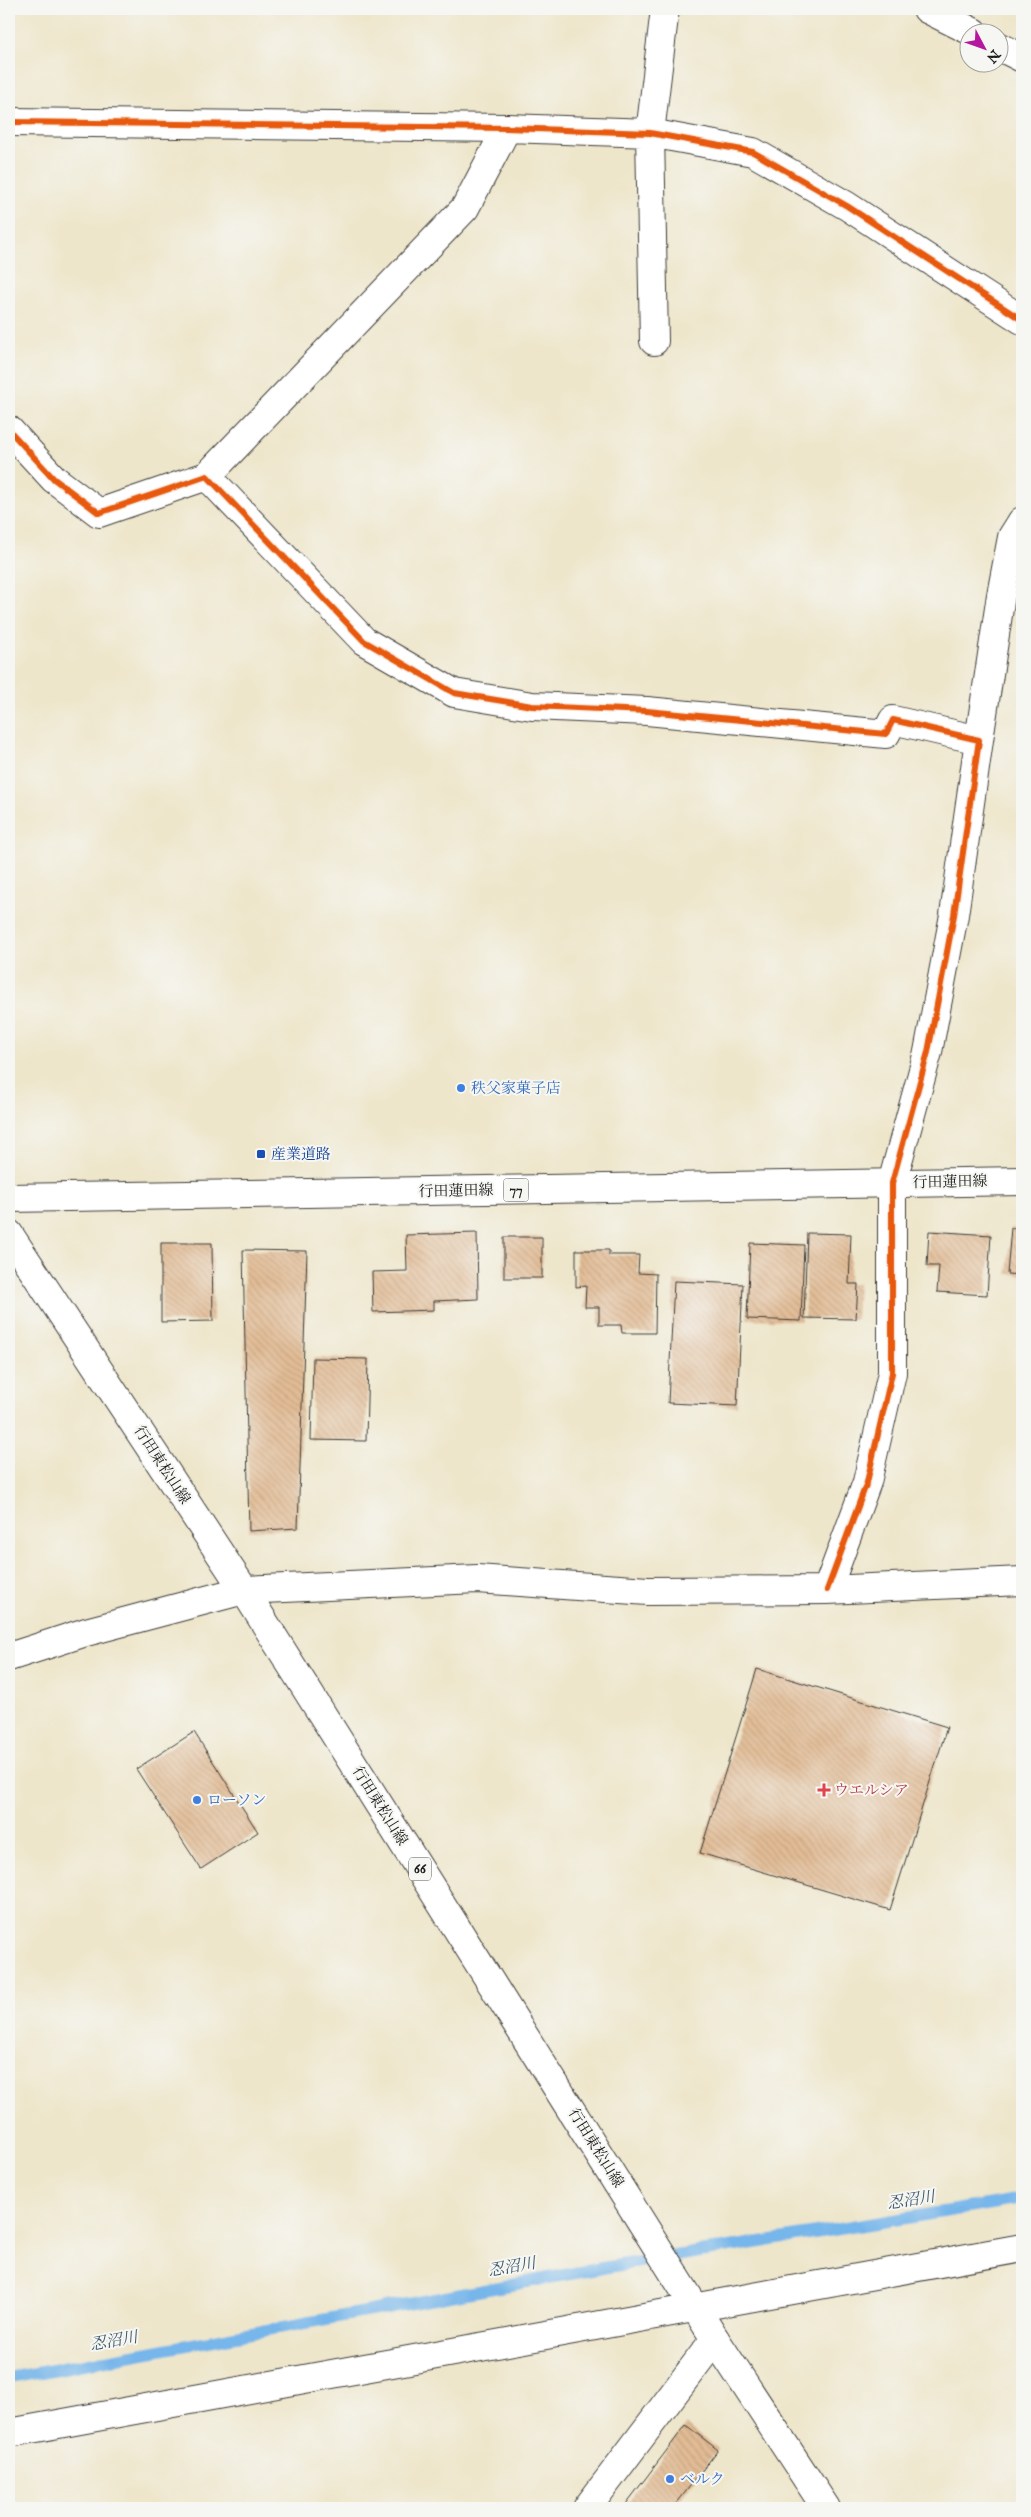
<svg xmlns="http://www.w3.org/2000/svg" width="1031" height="2517" font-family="'IM FELL English','Noto Serif JP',serif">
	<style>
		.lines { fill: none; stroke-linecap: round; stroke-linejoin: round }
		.stream { stroke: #77b6ea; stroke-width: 12 }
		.building { fill: url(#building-back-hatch) }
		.minor-casing { stroke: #3c3a36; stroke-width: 30 }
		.major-casing { stroke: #3c3a36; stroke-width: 30 }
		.minor { stroke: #fff; stroke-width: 28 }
		.major { stroke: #fff; stroke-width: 28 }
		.cycleway-casing { stroke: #f6f6f2; stroke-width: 9 }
		.cycleway { stroke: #e8590c; stroke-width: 6 }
		.shop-dot { fill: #3f7fe0; stroke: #f6f6f2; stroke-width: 2 }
		.transit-dot { fill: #1a4fb4; stroke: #f6f6f2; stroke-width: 2 }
		.health-dot { fill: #e0444e; stroke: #f6f6f2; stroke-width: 2 }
		.labels { text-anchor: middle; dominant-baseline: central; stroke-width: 4; stroke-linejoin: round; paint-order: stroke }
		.shield { fill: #f6f6f2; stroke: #5d5d5c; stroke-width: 1 }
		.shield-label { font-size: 14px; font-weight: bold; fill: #1c1c1c }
		.shop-label { font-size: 15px; fill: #366cbe; stroke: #f6f6f2; text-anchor: start }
		.transit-label { font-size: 15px; fill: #164399; stroke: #f6f6f2; text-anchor: start }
		.street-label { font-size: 15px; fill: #1c1c1c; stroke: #f6f6f2 }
		.health-label { font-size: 15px; fill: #be3a42; stroke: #f6f6f2; text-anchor: start }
		.water-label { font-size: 16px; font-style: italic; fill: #405a6e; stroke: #f6f6f2 }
	</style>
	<defs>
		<pattern id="building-back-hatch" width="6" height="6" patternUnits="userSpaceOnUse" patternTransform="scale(1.25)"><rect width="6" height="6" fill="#e2bc95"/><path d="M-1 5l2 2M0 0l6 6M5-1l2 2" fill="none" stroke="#c1a180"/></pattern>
	</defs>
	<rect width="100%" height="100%" fill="#f6f6f2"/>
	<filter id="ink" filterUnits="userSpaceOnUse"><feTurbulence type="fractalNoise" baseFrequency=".02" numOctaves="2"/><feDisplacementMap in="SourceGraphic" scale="10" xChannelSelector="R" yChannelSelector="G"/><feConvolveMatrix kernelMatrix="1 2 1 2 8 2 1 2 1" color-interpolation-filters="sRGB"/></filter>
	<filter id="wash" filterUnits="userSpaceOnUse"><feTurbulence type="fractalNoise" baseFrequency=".0096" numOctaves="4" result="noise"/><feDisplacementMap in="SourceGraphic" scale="20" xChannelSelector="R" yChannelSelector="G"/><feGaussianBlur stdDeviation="1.12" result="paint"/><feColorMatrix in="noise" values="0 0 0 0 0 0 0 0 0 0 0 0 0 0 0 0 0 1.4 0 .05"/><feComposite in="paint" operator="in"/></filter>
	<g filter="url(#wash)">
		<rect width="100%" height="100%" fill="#eee6cb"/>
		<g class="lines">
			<path class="stream" d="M9,2378L602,2268L1022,2199"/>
		</g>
		<g id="blocks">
			<path class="building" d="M1011,1228L1022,1229V1275L1007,1274Z
				M929,1231L991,1235L987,1295L937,1292L939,1266H927Z
				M477,1233L478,1299L434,1301V1310L373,1312L372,1272L407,1271L406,1235Z
				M807,1233L851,1234L849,1284H858L856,1319L804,1318Z
				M504,1237H542V1278H504Z
				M161,1243H212L213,1321L161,1322Z
				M750,1243L804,1245L801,1321L747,1319Z
				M243,1250L307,1251L298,1528L249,1531Z
				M576,1250H609V1255H639L638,1273L656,1274L655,1333H622L621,1325H599V1307H585L586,1286L576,1287Z
				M674,1281L743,1284L737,1406L668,1403Z
				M313,1358L368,1359L366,1441L311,1440Z
				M757,1669L947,1727L890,1910L700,1853Z
				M194,1732L258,1832L201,1869L136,1769Z
				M686,2425L718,2450L673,2508H623Z"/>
		</g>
	</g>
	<g filter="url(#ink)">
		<use href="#blocks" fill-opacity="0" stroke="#3c3a36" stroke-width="1"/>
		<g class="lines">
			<g class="minor-casing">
				<path id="minor" d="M927,9L973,32
					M998,46L1022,58
					M9,122L507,128L650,133L753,152L847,206L1022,320
					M654,341L650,133L665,9
					M9,430L54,479L99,513L207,476L364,641L454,693L532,706L647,711L886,734L893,720L979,740L954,915L928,1052L892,1183V1373L867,1482L827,1590
					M207,476L465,208L507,128
					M979,740L1001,595L1012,537L1022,521
					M9,1657L86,1632L244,1590L477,1579L648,1591L827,1590L1022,1581
					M9,2433L1022,2248
					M587,2508L715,2339"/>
			</g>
			<g class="major-casing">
				<path id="major" d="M9,1198L1022,1181
					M9,1234L244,1590L715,2339L826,2508"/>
			</g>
			<use href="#minor" class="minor"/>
			<use href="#major" class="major"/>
			<g class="cycleway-casing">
				<path id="cycleway" d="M9,122L507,128L650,133L753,152L847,206L1022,320
					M9,430L54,479L99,513L207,476L364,641L454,693L532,706L647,711L886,734L893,720L979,740L954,915L928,1052L892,1183V1373L867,1482L827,1590"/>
			</g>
			<use href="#cycleway" class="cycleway"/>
		</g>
	</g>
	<g class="shop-dot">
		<circle cx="461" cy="1088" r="5"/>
		<circle cx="197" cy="1800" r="5"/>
		<circle cx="670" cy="2479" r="5"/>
	</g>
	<rect class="transit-dot" x="256" y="1149" width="10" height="10" rx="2.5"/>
	<path class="health-dot" d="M821.5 1782.5h5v5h5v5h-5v5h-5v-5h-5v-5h5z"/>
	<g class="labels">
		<g class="shield">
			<rect x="503.5" y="1178.5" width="25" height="23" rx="4"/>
			<rect x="409" y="1857.5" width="22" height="23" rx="4"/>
		</g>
		<g class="shield-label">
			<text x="516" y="1190">77</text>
			<text x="420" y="1869">66</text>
		</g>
		<g class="shop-label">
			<text x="471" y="1088">秩父家菓子店</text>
			<text x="207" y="1800">ローソン</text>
			<text x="680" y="2479">ベルク</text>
		</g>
		<g class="transit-label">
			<text x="271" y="1154">産業道路</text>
		</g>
		<g class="street-label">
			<text transform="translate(950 1182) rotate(-1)">行田蓮田線</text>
			<text transform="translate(456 1191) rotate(-1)">行田蓮田線</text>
			<text transform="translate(162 1465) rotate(57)">行田東松山線</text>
			<text transform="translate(380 1806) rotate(58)">行田東松山線</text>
			<text transform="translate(596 2148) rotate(58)">行田東松山線</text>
		</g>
		<g class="health-label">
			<text x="834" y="1790">ウエルシア</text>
		</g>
		<g class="water-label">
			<text transform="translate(911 2201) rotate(-9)">忍沼川</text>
			<text transform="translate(512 2268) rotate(-10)">忍沼川</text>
			<text transform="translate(114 2342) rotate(-10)">忍沼川</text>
		</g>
	</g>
	<rect width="1031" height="2517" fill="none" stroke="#f6f6f2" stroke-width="30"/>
	<g transform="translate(984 48) rotate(131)"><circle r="24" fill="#f6f6f2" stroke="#9f9f9c"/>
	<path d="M0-4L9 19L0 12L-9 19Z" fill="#b5179e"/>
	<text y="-8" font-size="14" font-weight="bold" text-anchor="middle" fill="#1c1c1c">N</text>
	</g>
</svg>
